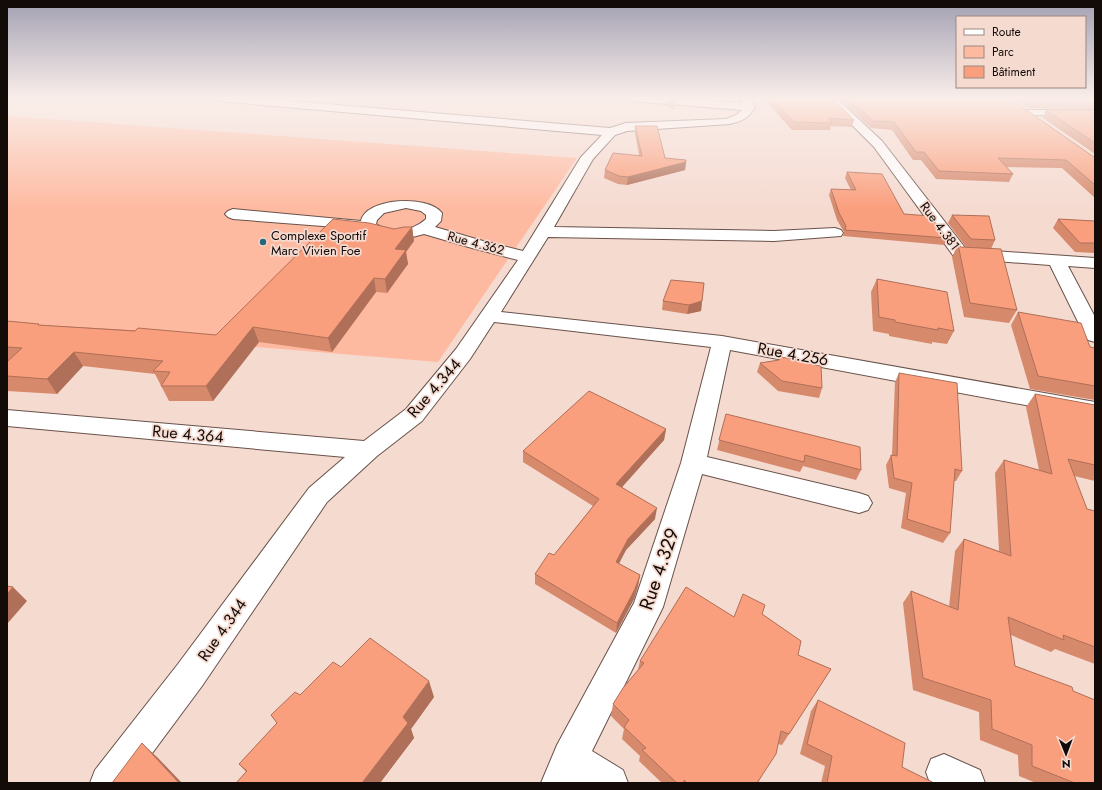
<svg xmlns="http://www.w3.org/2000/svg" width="1102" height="790" font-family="Jost,sans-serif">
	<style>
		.green { fill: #febaa1 }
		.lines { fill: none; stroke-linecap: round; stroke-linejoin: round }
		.minor-casing { stroke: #69524a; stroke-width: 2 }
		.minor { fill: #fff; fill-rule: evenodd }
		.wall { fill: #d7896c }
		.shaded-wall { fill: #af6f58 }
		.building { fill: #fa9f7d; stroke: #af6f58 }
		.poi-dot { fill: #25667a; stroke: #f5dad0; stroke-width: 1.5 }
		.labels { text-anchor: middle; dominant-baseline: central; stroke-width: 3.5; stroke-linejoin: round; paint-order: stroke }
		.far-street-label { font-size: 13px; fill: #130b08; stroke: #f5dad0 }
		.far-poi-label { font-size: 13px; fill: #130b08; stroke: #f5dad0; text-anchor: start }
		.street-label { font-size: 16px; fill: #130b08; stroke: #f5dad0 }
		.near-street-label { font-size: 19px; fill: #130b08; stroke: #f5dad0 }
	</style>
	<rect width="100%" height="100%" fill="#f5dad0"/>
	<path class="green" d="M9,116L577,158L438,362L7,326V117Z"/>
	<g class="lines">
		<g class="minor-casing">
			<path id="minor" d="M213,98H255L610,128L626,123L726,119L736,115L742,110L631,101L626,98H674L742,103L740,98H750L755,107C749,118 742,121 730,124L627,131L615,135L593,159L554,227L774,231L835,228L841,230L843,233L841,236L774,241L548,237L501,312L722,336L1095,402V418L730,350L707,457L859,493L868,496L872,503L868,510L859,513L702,474L663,607L592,751L623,770L628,783H541L557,745L634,603L681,463L711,347L494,322L470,359L422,421L377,456L327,502L202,686L130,783H90L95,770L178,664L309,488L345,457L7,426V410L364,441L406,409L456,349L518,260L472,248L424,234L397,241L376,237L362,229L233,219L228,217L225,214L228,211L233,209L361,221C365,198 428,194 442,213L441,221L435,227L483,241L523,251L581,157L602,135L218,101ZM406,208L421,211L426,215V219C411,232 393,234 376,224L377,220L384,213Z
				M825,98H836L882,141L966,249L1095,258V268L1068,266L1095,317V342L1088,340L1085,336L1050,265L955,258L874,147Z
				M1027,110H1095V116L1023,115L1021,113L1023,111Z
				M944,754L980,770L985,783H930L926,772L931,759Z"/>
		</g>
		<use href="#minor" class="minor"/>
	</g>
	<path class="wall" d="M666,98L676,99L674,109L665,105Z
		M763,98H832L854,120L852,127L831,126L830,130H792Z
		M838,98H1009L1094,157H1095V198L1062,168L1006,167L1013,174L1009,182L936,179L921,160H913L892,130L871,128Z
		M1014,98H1095V109L1028,108Z
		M1046,110H1095V154L1043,118Z
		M635,126L665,158L686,162L685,170L627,185L618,184L604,178L605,170L639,155L635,133Z
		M847,172L904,214L947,238L944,245L843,236L844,232L837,220L829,195L831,189L851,190L845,178Z
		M952,215L995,240L991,249L1017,310L1009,323L964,317L952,257L958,244L961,247H966L948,223Z
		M1058,219L1095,221V253L1075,252L1053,228Z
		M412,227L414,241L406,252L408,264L387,293L376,292L332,352L259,342L213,401H169L155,374L83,366L57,394L7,391V362L8,361H7V321L40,325L216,335Z
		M877,279L954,331L947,344L932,342V344L889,336V334L873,331L871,292Z
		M704,283L701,311L687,314L662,310L663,301Z
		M1018,312L1090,347L1095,348V400L1030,389L1011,325Z
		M760,363L814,365L822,388L819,398L778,391L757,372Z
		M899,373L962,471L956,481H954L950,533L943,543L901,528L906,493L889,488L886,465L891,455H892L895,382Z
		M1035,394L1095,405V481L1074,476L1087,509L1095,511V664L1055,649L1051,652L1011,635L1015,666L1095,783H1036L1019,776L1018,755L980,740L979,712L913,690L903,603L911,591L949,607L955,551L964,539L999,551L995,473L1004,460L1039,470L1026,407Z
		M726,414L861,470L856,480L803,466L800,472L717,450Z
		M666,429L664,440L622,487L655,519L626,550L619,564L640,575L638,586L634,599L616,633L535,584V574L554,555L593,506L523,462V451Z
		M762,614L798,655L831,669L782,745L778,744L758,783H662L639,761L640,756L622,739L624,729L611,716L613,704L638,670L640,661L734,617Z
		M341,667L434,697L411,729L414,738L380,783H236L246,772L239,764L277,723L271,715Z
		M818,700L902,767L934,783H821L825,766L800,754L811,711Z"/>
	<path class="shaded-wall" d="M686,162L685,170L627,185L628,177Z
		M412,227L414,241L406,252L408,264L387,293L385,279L395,249Z
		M374,278L376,292L332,352L328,338Z
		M702,301L701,311L687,314L689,305Z
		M253,327L259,342L213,401L206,386Z
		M74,352L83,366L57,394L47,379Z
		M666,429L664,440L615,495L616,484Z
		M657,508L655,519L626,550L614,572L616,562L628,539Z
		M640,575L638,586L634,599L616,633L617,623Z
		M13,587L27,601L7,624V594Z
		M429,681L434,697L411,729L414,738L380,783H362L403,717Z
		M142,743L158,758L182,783H179Z"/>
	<path class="building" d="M666,98L676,99L675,102Z
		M771,98H832L854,120L828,118L832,123L794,122Z
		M848,98H1009L1094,157H1095V185L1066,160L998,158L1013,174L939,171L924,152H916L894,122L873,121Z
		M1027,98H1095V102L1032,101Z
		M1046,110H1095V143Z
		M635,126H657L665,158L686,160V162L628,177L619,176L605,170L613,153L642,156Z
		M847,172L882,174L904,214L930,216L947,238L845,230L846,226L839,213L831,189L856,190Z
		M952,215L989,216L995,240L971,239Z
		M333,219L369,223L394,229L404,227H412L395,249L406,250L385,279L374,278L328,338L253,327L206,386H161L170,372L153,371L163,361L74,352L47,379L7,376V362L22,348L7,347V321L39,324L38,325L135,331L138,328L216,335Z
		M1058,219L1095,221V243H1080Z
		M958,244L961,247L1001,249L1017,310L970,303Z
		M877,279L947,292L954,331L938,328V330L895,322V320L879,317Z
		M671,280L704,283L702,301L689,305L663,301Z
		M1018,312L1081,323L1090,347L1095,348V386L1038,376Z
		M780,357L814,362V365L821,366L822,388L782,381L760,363L779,360Z
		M899,373L957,383L962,471L955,469L950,533L907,519L912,483L894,478L891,455L897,456Z
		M589,391L666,429L616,484L657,508L628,539L616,562L640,575L635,589L617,623L535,574L549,553L554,555L599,499L523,451Z
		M1035,394L1095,405V465L1068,459L1087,509L1095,511V647L1063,635L1064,640L1008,617L1015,666L1072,687L1073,691L1095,700V783H1075L1032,766V745L992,729L991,700L923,678L911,591L958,610L964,539L1011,556L1004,460L1052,474Z
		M726,414L860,447L861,470L805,455L804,462L719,440Z
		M7,586L13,587L7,594Z
		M686,587L734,617L743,594L765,605L762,614L801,641L798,655L831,669L789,734L781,731L776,754L757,783H687L684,780V783H677L642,750L646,748L624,727L629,720L613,704L623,688L644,663L640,661Z
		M370,638L429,681L403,717L408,723L362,783H236L247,771L239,764L277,723L271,715L295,692L300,695L333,662L341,667Z
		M818,700L905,743L902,767L934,783H827L832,756L807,744Z
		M142,743L179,783H112Z"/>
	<linearGradient id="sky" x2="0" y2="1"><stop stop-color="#a2a0b2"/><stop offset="0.47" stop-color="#faeeea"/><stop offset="1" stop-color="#faeeea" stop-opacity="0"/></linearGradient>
	<rect width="1102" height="209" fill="url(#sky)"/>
	<circle class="poi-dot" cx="263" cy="242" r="4"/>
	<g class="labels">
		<g class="far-street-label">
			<text transform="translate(940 226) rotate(53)">Rue 4.381</text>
			<text transform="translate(476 243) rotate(15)">Rue 4.362</text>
		</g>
		<g class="far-poi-label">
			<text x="271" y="235">Complexe Sportif<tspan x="271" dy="15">Marc Vivien Foe</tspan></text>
		</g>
		<g class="street-label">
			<text transform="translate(793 354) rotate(10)">Rue 4.256</text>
			<text transform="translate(434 388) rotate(-49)">Rue 4.344</text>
			<text transform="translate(188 434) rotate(5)">Rue 4.364</text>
			<text transform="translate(222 630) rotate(-55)">Rue 4.344</text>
		</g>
		<g class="near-street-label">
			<text transform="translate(659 569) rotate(-71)">Rue 4.329</text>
		</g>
	</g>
	<rect width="1102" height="790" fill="none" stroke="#130b08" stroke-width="16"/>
	<rect x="956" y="16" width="130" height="72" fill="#f5dad0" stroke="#9b8780"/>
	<rect x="964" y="29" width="20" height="6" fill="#ffffff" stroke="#9b8780"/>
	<text x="992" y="36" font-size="12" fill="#130b08">Route</text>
	<rect x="964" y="46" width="20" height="12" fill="#febaa1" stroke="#9b8780"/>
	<text x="992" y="56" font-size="12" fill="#130b08">Parc</text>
	<rect x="964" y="66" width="20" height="12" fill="#fa9f7d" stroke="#9b8780"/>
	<text x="992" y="76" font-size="12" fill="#130b08">Bâtiment</text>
	<g transform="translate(1066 754) rotate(179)" stroke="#f5dad0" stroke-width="3" paint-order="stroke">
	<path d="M0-3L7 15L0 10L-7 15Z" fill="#130b08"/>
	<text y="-6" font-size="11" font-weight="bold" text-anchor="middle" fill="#130b08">N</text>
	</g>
</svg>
